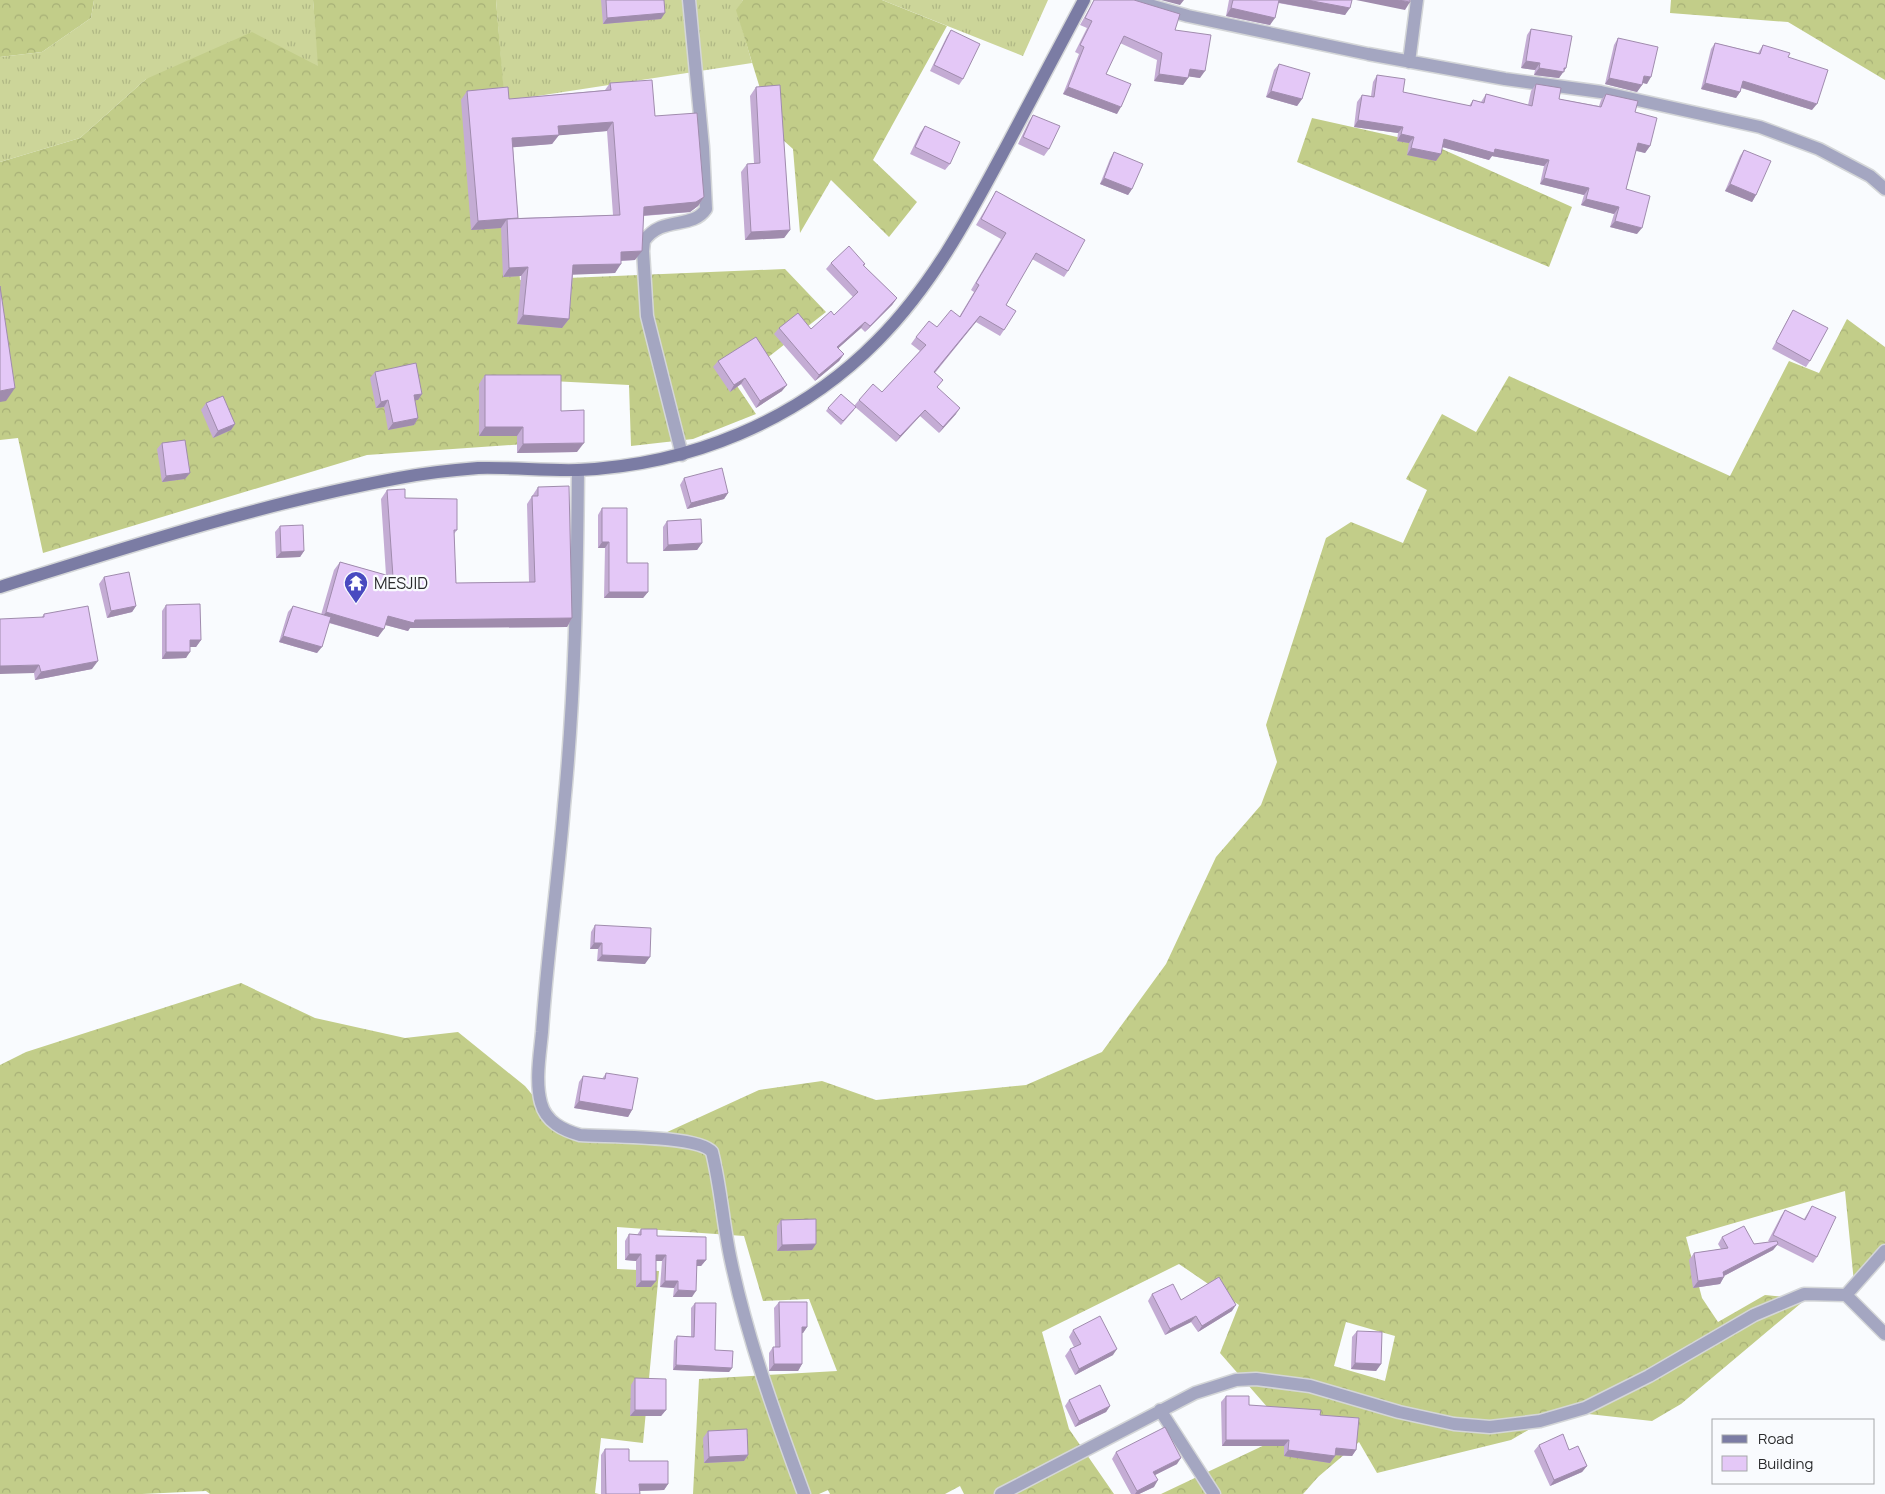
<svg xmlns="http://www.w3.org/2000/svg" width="1885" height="1494" viewBox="0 0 1885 1494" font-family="Manrope,sans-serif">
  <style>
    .grass { fill: url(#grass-tufts) }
    .forest { fill: url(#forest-crowns); fill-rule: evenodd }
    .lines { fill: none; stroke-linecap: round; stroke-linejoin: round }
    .street-casing { stroke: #d4d6d8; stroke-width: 15 }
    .secondary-casing { stroke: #d4d6d8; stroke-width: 15 }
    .street { stroke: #a4a6c1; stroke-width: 12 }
    .secondary { stroke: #7b7ca4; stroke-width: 12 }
    .wall { fill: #c4acd4; fill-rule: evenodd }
    .shaded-wall { fill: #a08cad }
    .building { fill: #e4c8f7; stroke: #a08cad }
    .labels { text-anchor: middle; stroke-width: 4.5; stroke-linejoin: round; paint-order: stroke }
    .poi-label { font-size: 16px; fill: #2a2b2d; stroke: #f9fbfe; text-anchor: start }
  </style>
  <defs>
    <pattern id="grass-tufts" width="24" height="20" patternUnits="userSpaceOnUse" patternTransform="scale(1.25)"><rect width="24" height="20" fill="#ccd599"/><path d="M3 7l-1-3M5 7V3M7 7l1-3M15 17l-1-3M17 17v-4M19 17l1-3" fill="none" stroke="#afb784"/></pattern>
    <pattern id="forest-crowns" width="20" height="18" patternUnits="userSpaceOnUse" patternTransform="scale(1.25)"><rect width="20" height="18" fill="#c2cd89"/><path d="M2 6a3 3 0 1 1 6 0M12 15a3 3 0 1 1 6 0" fill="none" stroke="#a7b077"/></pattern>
  </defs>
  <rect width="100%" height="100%" fill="#f9fbfe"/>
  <path class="grass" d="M94,0H313L319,66L146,79L80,138L0,162V57L42,52L91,18Z
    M496,0H743L737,10L752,63L504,101Z
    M882,0H1048L1023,56Z"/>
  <path class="forest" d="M0,0H94L91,18L42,52L0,57Z
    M313,0H496L520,280L785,269L826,312L735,383L756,414L693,439L631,446L629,385L532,380L525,444L367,455L43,553L18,438L0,440V162L80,138L146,79L252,32L318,66Z
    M743,0H882L947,26L873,160L917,202L889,237L831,180L800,233L793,149L773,131L736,10Z
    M1671,0H1885V80L1788,22L1670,13Z
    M1312,118L1433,145L1572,207L1549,267L1297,162Z
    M1847,319L1885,347V1259L1855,1293L1845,1191L1686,1237L1702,1298L1718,1322L1765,1295L1806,1299L1681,1404L1652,1421L1561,1411L1511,1440L1377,1473L1359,1442L1318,1477L1303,1494H1161L1290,1433L1220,1353L1239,1305L1179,1264L1042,1332L1069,1429L1114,1494H964L960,1486L945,1494H830L828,1490L819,1494H693L699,1379L837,1371L809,1299L763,1301L744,1236L617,1227V1269L659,1271L643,1443L601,1438L595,1493L599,1494H210L206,1491L142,1494H0V1065L26,1052L241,983L315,1018L405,1038L458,1032L525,1086L559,1127L641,1144L759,1090L822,1081L876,1100L1026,1085L1102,1052L1166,964L1216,857L1261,805L1277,762L1266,725L1326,538L1351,522L1403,543L1427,490L1406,479L1442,414L1476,432L1509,376L1730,476L1789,361L1819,373ZM1346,1322L1395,1336L1385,1381L1334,1366Z"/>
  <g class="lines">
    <g class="street-casing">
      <path id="street" d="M1132,0L1188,16L1368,54L1505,79L1601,92L1760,127L1819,149L1870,176L1885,189
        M1409,62L1417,0
        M682,455L647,316L643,251L644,241C662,215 692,230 706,209L703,147L689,0
        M578,470C577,582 575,694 564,806C558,881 547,956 542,1032C540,1054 535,1081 541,1103C546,1122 563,1130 580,1135C605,1137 699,1135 712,1152C721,1188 723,1225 731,1261C748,1341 776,1418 804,1494
        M1846,1295L1885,1251
        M1160,1410L1214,1494
        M1001,1494L1195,1393L1236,1380L1256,1379L1310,1386L1399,1412L1454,1424L1490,1427L1540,1421L1585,1408L1649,1376L1754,1315L1804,1294L1846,1295L1885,1334"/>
    </g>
    <g class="secondary-casing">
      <path id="secondary" d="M0,587C131,546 263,503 399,478C425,473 452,470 478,468C511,467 545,471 578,470C690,465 798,421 877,341C933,285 969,216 1006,147C1032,98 1058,49 1084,0"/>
    </g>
    <use href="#street" class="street"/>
    <use href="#secondary" class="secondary"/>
  </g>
  <path class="wall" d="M601,0H664L661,19L603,24Z
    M1094,0H1134L1175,30L1200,78L1189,76L1188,78L1183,85L1154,81L1157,60L1120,43L1106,74L1117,114L1063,94L1079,54L1075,52L1087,28L1080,25Z
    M1229,0H1352L1345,15L1278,3L1270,25L1226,16Z
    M1531,29L1566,68L1559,78L1534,75L1535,70L1521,68L1527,35Z
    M951,30L963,79L959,85L930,71L947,36Z
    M1618,38L1647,84L1642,83V85L1637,92L1605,84L1614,45Z
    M1715,43L1758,53L1763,45L1788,57L1812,110L1741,88L1740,92L1736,98L1701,89L1711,49Z
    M1279,64L1302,99L1297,106L1266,97L1274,70Z
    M1377,75L1403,92L1469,106L1473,100L1481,102L1486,94L1528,105L1531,91L1536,84L1559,99L1599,106L1601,100L1606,94L1635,112L1650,146L1645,153L1636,151L1626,189L1637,234L1610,227L1614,214L1581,205L1584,195L1540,184L1544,166L1492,156L1489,160L1442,147L1436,161L1407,155L1409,143L1397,141L1398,133L1354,127L1357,102L1362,95L1371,96L1373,82Z
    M610,83L655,116L704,197L698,206L690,212L644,216L635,260L621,261L615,273L573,274L569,319L562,328L517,324L521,276L503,277L501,228L471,230L461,100L467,91L509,99L605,90ZM607,131L613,215L518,218L513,147L552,144L559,135Z
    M756,87L790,230L784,238L745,240L741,172L747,164L754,163L750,96Z
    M1033,115L1049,149L1044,156L1018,144L1029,121Z
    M925,126L950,164L945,170L910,154L920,133Z
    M1744,150L1756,195L1752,202L1725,191L1740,156Z
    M1114,152L1132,189L1128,195L1100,184L1110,159Z
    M996,191L1068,271L1064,277L1032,259L1006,305L1004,330L1000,336L976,322L935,373L938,388L956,414L939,433L920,416L896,442L854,406L859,400L882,392L920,351L911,344L916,337L959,317L974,292L971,290L1001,239L976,225Z
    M831,263L865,264L864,266L897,298L892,305L865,332L861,328L838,348L844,354L839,361L815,381L774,334L779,328L811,329L834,315L853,297L826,269Z
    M1793,310L1810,361L1806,367L1772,349L1789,317Z
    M718,361L782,391L756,408L741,384L730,392L713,367Z
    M375,372L422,394L418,400H415L418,418L414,425L388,430L384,407L376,408L370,378Z
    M485,375L561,411L577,452L517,453V436H479V384Z
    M206,403L235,424L231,430L213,438L201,410Z
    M828,408L854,410L841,425L826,411Z
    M162,443L190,473L185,479L162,482L157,449Z
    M684,478L728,493L724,499L687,509L680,485Z
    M538,487L572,618L567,627L410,628L408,631L385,625L378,637L329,623L317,653L279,642L288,612L293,606L321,615L334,570L340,562L386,575L381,499L387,490L405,498L457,530L454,534L456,583L529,582L527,504Z
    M602,508L627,563L648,592L643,598H604L605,548H598V515Z
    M667,521L702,543L697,550L663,551V527Z
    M280,526L304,551L300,557L276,558L275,532Z
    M104,577L136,606L132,612L107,618L99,584Z
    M166,605L201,640L196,647H190L186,658L162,659V611Z
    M44,614L92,669L35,680L34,673L42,617Z
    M595,925L645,964L597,961L598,949H590L591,932Z
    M606,1073L632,1110L628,1117L574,1108L579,1082L583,1076L602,1079Z
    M1812,1206L1817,1257L1813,1263L1777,1245L1773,1250L1724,1276L1720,1284L1693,1288L1689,1260L1694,1253L1721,1249L1718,1244L1722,1237L1754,1244L1770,1242L1768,1241L1781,1216L1785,1210L1804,1219Z
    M781,1220L816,1244L812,1250L777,1251V1226Z
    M641,1229L657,1236L706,1260L701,1266H697L692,1297H673L674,1288L660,1287L662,1261H656V1281L651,1287H636V1261L625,1260V1241L629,1234L637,1235Z
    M1152,1294L1232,1311L1198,1332L1191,1322L1165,1335L1148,1301Z
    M779,1302L807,1327L803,1333H802V1364L798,1371H769V1353L773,1347H775L774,1308Z
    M695,1303L715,1350L732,1368L729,1372L673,1370L674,1341L677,1336L691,1337V1308Z
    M1073,1330L1113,1355L1075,1375L1065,1356L1070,1349L1074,1347L1069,1337Z
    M1357,1331L1381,1364L1376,1371L1351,1369L1352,1337Z
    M635,1378L666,1410L661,1416H630L631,1385Z
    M1226,1396L1249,1405L1320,1415L1356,1450L1352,1456L1335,1455V1456L1330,1463L1284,1456V1446H1222L1221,1402Z
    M1069,1400L1110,1406L1106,1412L1075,1427L1065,1406Z
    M708,1431L748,1455L744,1461L704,1463L703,1438Z
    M1539,1445L1587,1466L1582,1472L1550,1486L1534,1451Z
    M605,1449L629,1461L668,1484L664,1490L639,1491L640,1494H601V1455Z
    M1116,1452L1177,1464L1155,1475L1154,1487L1139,1494H1131L1112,1459Z"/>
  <path class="shaded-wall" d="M1161,0H1184L1180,5Z
    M1276,0H1307L1350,8L1345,15L1275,2Z
    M1356,0H1398L1410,2L1405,10Z
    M1231,8L1275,18L1270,25L1226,16Z
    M665,13L661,19L603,24L607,18Z
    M1526,61L1540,63L1535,70L1521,68Z
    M1539,68H1566L1559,78L1534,75Z
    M1190,69L1205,71L1200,78L1185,76Z
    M1159,74L1188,78L1183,85L1154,81Z
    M1644,76L1651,77L1647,84L1640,82Z
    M1609,78L1642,85L1637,92L1605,84Z
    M1743,81L1817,104L1812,110L1739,87Z
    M1705,83L1740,92L1736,98L1701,89Z
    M1068,87L1121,107L1117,114L1063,94Z
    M1271,91L1302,99L1297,106L1266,97Z
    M1358,120L1403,127L1398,133L1354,127Z
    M613,122L607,131L552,136L558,126Z
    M1401,134L1414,137L1409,143L1397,141Z
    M559,135L552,144L505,148L512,138Z
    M1444,139L1495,149L1549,160L1544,166L1492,156L1489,160L1439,146Z
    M1638,143L1650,146L1645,153L1634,150Z
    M1411,148L1441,154L1436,161L1407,155Z
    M1104,178L1132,189L1128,195L1100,184Z
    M1544,178L1589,188L1584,195L1540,184Z
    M1730,184L1756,195L1752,202L1725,191Z
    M704,197L698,206L690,212L638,216L644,207Z
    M1586,199L1619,207L1614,214L1581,205Z
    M518,218L507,219L501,228L471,230L478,221Z
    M1615,221L1642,228L1637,234L1610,227Z
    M790,230L784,238L745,240L751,232Z
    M642,251L635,260L614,261L621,252Z
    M621,264L615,273L567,275L573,265Z
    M528,267L521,276L503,277L509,268Z
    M897,298L892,305L865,332L870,326Z
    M523,315L569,319L562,328L517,324Z
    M980,316L976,322L930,378L934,372Z
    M865,322L861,328L833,353L837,347Z
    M844,354L839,361L815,381L819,375Z
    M745,378L741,384L730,392L734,385Z
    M787,385L782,391L756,408L760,401Z
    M15,388L6,401L0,402V391Z
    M422,394L418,400L409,401L414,395Z
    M388,400L384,407L376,408L381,402Z
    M960,408L956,414L939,433L943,427Z
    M925,410L920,416L896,442L900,436Z
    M418,418L414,425L388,430L393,423Z
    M235,424L231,430L213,438L218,431Z
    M485,427H523L517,436H479Z
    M584,443L577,452L517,453L523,444Z
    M190,473L185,479L162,482L166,476Z
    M728,493L724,499L687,509L691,503Z
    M602,542H609L605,548H598Z
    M702,543L697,550L663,551L668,545Z
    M304,551L300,557L276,558L281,552Z
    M609,592H648L643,598H604Z
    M136,606L132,612L107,618L111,611Z
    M326,612L384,629L378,637L320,620Z
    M388,616L415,620L572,618L567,627L410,628L408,631L382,624Z
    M283,636L322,647L317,653L279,642Z
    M190,640H201L196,647H186Z
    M166,652H190L186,658L162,659Z
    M98,661L92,669L35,680L41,672Z
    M39,665L34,673L0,674V666Z
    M594,943H602L598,949H590Z
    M602,955L650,957L645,964L597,961Z
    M579,1101L632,1110L628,1117L574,1108Z
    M816,1244L812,1250L777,1251L782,1245Z
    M1778,1244L1773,1250L1720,1278L1724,1277L1720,1284L1693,1288L1698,1281L1723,1272Z
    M629,1254H641L636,1261L625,1260Z
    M656,1255H666L662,1261H652Z
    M697,1260H706L701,1266H693Z
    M641,1281H656L651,1287H636Z
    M665,1281H678L674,1288L660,1287Z
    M678,1290L696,1291L692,1297H673Z
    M1236,1305L1232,1311L1198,1332L1202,1326Z
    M1196,1316L1191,1322L1165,1335L1170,1329Z
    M802,1327H807L803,1333L798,1334Z
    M1117,1349L1113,1355L1075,1375L1079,1369Z
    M1355,1363L1381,1364L1376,1371L1351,1369Z
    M774,1364H802L798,1371H769Z
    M676,1365L732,1368L729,1372L673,1370Z
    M1110,1406L1106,1412L1075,1427L1079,1421Z
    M635,1410H666L661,1416H630Z
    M1226,1440H1289L1284,1446H1222Z
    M1336,1448L1356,1450L1352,1456L1331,1455Z
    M1288,1450L1335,1456L1330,1463L1284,1456Z
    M748,1455L744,1461L704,1463L709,1457Z
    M1181,1458L1177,1464L1149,1478L1153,1472Z
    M1587,1466L1582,1472L1550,1486L1554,1480Z
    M1158,1480L1154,1487L1139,1494H1135L1137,1491Z
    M639,1484H668L664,1490L635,1491Z"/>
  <path class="building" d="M606,0H664L665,13L607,18Z
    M1094,0H1134L1180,14L1175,30L1211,35L1205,71L1190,69L1188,78L1159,74L1162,53L1124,36L1106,74L1131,84L1121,107L1068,87L1084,47L1080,45L1092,21L1085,18Z
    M1233,0H1279L1275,18L1231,8Z
    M1307,0H1352L1350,8Z
    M1398,0H1410V2Z
    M1531,29L1572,36L1566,68H1564V72L1539,68L1540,63L1526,61Z
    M951,30L980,44L963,79L934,65Z
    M1618,38L1658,47L1651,77L1644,76L1642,85L1609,78Z
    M1715,43L1760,54L1763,45L1790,53L1788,57L1828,70L1817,104L1743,81L1740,92L1705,83Z
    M1279,64L1310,73L1302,99L1271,91Z
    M1377,75L1405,79L1403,92L1471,106L1473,100L1484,103L1486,94L1532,106L1536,84L1561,88L1559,99L1601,107L1606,94L1638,101L1635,112L1657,118L1650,146L1638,143L1626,189L1650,196L1642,228L1615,221L1619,207L1586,199L1589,188L1544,178L1549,160L1495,149L1494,153L1444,139L1441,154L1411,148L1414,137L1401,134L1403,127L1358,120L1362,95L1374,97Z
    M652,80L655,116L697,113L704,197L696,202L644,207L642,251L621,252V264L573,265L569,319L523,315L528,267L509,268L507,219L620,215L613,122L558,126L559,135L512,138L518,218L478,221L467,91L508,87L509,99L611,90L610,83Z
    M780,85L790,230L751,232L747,164L760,163L756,87Z
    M1033,115L1060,126L1049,149L1023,137Z
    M925,126L960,142L950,164L915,147Z
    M1744,150L1771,161L1756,195L1730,184Z
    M1114,152L1143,164L1132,189L1104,178Z
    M996,191L1085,240L1068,271L1036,253L1006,305L1016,311L1004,330L980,316L934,372L943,380L937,387L960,408L943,427L925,410L900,436L859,400L873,384L882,392L926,345L916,337L929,321L937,327L951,310L960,317L979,285L976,283L1006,233L981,219Z
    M849,246L865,264L863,265L897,298L870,326L865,322L837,347L844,354L819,375L779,328L798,313L811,329L831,311L834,315L858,292L831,263Z
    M0,286L15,388L0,391Z
    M1793,310L1828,328L1810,361L1776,342Z
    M756,337L787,385L760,401L745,378L734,385L718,361Z
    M416,363L422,394L414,395L418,418L393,423L388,400L381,402L375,372Z
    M485,375H561V411L584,410V443L523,444V427H485Z
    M841,394L856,407L843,421L828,408Z
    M223,396L235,424L218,431L206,403Z
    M185,440L190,473L166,476L162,443Z
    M722,468L728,493L691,503L684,478Z
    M569,486L572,618L415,620L414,623L388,616L384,629L326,612L340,562L393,577L387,490L405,489V498L457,499V530H454L456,583L535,582L532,496H538V487Z
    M602,508H627V563H648V592H609V542H602Z
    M701,519L702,543L668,545L667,521Z
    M303,525L304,551L281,552L280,526Z
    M129,572L136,606L111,611L104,577Z
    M200,604L201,640H190V652H166V605Z
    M88,606L98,661L41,672L39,665L0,666V619L44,617V614Z
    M293,606L331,617L322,647L283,636Z
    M595,925L651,928L650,957L602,955V943H594Z
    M606,1073L638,1078L632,1110L579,1101L583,1076L605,1079Z
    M1812,1206L1836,1217L1817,1257L1773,1235L1785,1210L1805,1220Z
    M816,1219V1244L782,1245L781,1220Z
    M1744,1226L1754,1244L1777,1241L1778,1244L1723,1272L1724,1277L1698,1281L1694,1253L1728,1248L1722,1237Z
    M641,1229H657V1236L706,1237V1260H697L696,1291L678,1290V1281H665L666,1255H656V1281H641V1254H629V1234L641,1235Z
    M1219,1277L1236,1305L1202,1326L1196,1316L1170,1329L1152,1294L1173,1284L1181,1300Z
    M779,1302H807V1327H802V1364H774L773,1347H780Z
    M695,1303H716L715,1350L733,1351L732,1368L676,1365L677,1336L694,1337Z
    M1100,1316L1117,1349L1079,1369L1070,1349L1081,1344L1073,1330Z
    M1357,1331L1382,1332L1381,1364L1355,1363Z
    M635,1378L666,1379V1410H635Z
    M1100,1385L1110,1406L1079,1421L1069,1400Z
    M1226,1396H1249V1405L1321,1410L1320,1415L1359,1418L1356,1450L1336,1448L1335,1456L1288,1450L1289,1440H1226Z
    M1165,1427L1181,1458L1153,1472L1158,1480L1137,1491L1116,1452Z
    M747,1429L748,1455L709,1457L708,1431Z
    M1563,1434L1569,1450L1578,1446L1587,1466L1554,1480L1539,1445Z
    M605,1449H629V1461H668V1484H639L640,1494H606Z"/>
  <defs>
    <g id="temple-pin" transform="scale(1.25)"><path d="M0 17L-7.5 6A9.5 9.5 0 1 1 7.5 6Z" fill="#494ac0" stroke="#f9fbfe"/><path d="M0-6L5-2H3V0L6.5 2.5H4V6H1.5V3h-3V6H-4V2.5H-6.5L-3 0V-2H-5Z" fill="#fff"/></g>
  </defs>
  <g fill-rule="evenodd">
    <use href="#temple-pin" x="356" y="583"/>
  </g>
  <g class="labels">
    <g class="poi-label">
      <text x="374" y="589">MESJID</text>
    </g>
  </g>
  <rect x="1712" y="1419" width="162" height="65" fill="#f9fbfe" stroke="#a6a8aa"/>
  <rect x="1722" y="1435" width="25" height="8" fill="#7b7ca4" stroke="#a6a8aa"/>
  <text x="1758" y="1444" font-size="15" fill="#2a2b2d">Road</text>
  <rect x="1722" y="1456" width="25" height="15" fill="#e4c8f7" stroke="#a6a8aa"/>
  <text x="1758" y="1469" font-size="15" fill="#2a2b2d">Building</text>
</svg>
